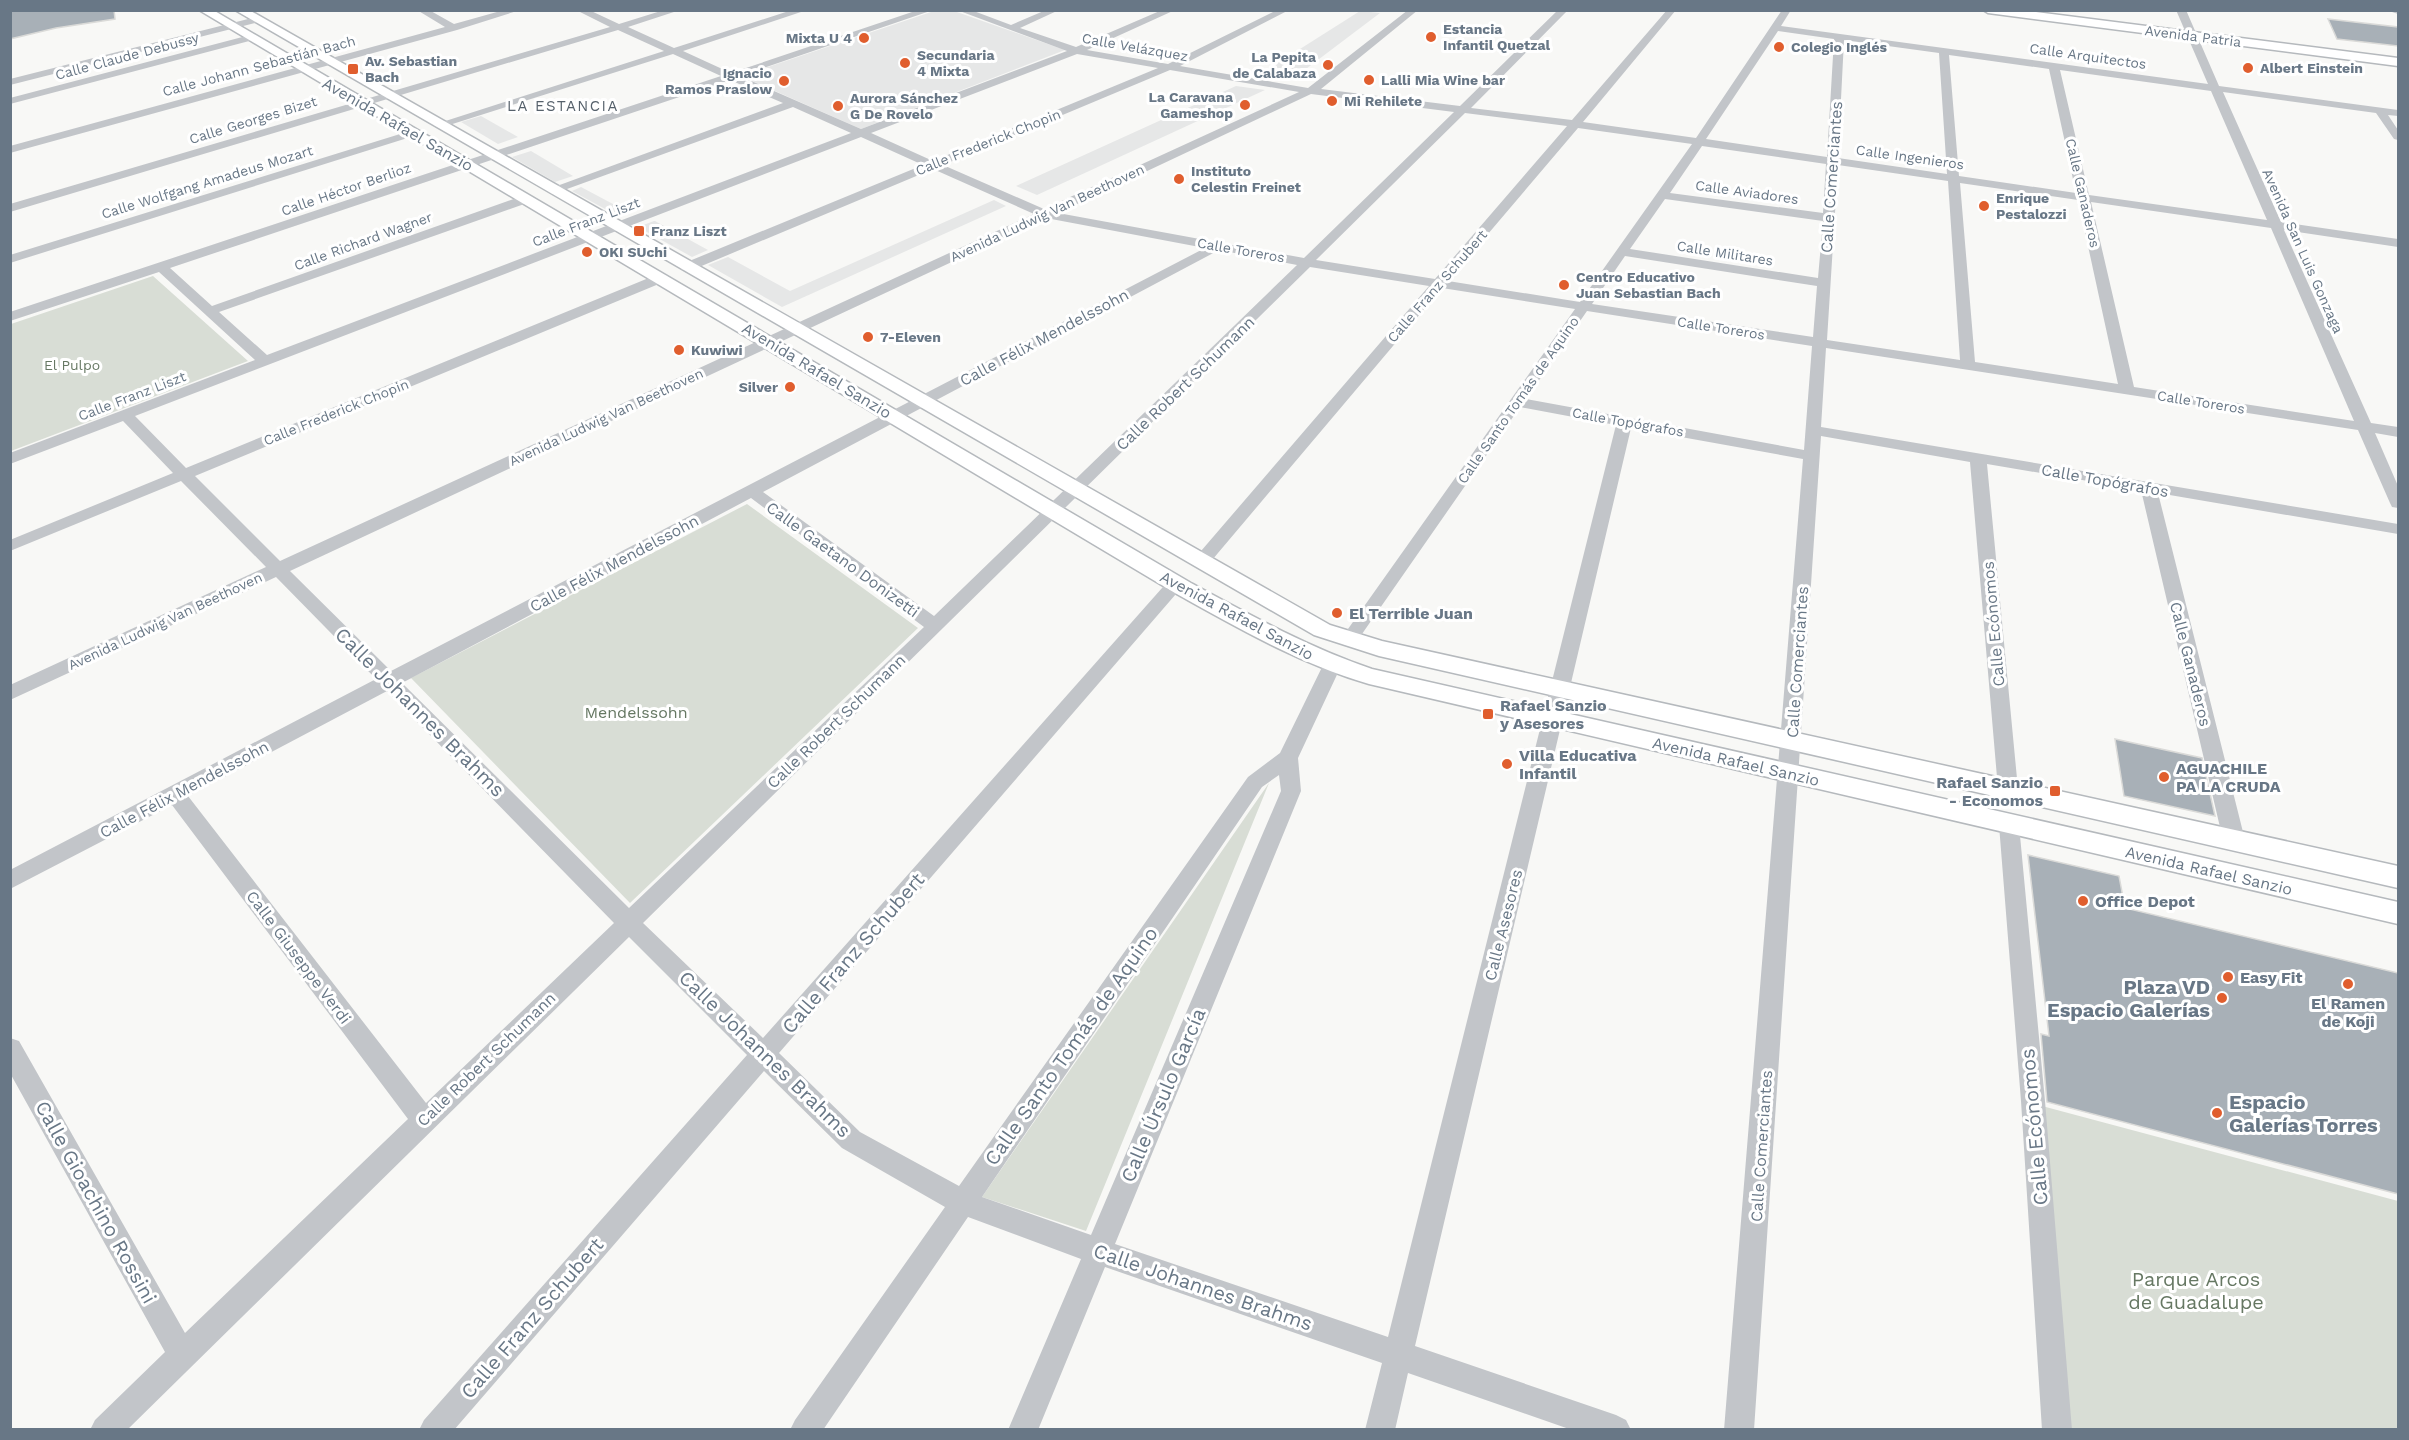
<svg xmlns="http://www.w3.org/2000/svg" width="2409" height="1440" viewBox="0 0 2409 1440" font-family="'Work Sans',sans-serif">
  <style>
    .built { fill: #e6e7e7 }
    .green { fill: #d8ddd5 }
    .building { fill: #a8b0b7; stroke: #dadad8; stroke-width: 1.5 }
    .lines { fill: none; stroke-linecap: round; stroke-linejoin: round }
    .major-casing { stroke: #b5b9bd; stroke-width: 3 }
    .minor { fill: #c2c5c9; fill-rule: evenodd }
    .major { fill: #fff; fill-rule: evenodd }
    .poi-dot { fill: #e05e2e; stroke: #fff; stroke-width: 2 }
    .labels { text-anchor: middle; stroke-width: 6; stroke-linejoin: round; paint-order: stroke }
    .far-poi-label { font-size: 14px; font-weight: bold; fill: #687786; stroke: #fff; text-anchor: start }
    .far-street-label { font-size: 14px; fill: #687786; stroke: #fff }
    .far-park-label { font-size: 14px; fill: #667863; stroke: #fff }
    .far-neighbourhood-label { font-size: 15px; letter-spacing: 1.5px; fill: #56616b; stroke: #fff }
    .street-label { font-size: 16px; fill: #687786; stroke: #fff }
    .poi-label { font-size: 16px; font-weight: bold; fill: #687786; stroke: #fff; text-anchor: start }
    .park-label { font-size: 16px; fill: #667863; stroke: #fff }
    .near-street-label { font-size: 20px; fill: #687786; stroke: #fff }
    .near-poi-label { font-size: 20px; font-weight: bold; fill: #687786; stroke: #fff; text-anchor: end }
    .near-park-label { font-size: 20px; fill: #667863; stroke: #fff }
  </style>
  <rect width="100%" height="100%" fill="#f8f8f6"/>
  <path class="built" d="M934,11H954L1065,50L861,129L741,76Z
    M1360,11L1380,13L1290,81L1256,77Z
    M1236,86L1265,90L1037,195L1016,186Z
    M481,116L518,137L498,144L461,122Z
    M531,151L573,176L555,182L512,157Z
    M581,187L628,212L618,216L572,191Z
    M994,200L1006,206L782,307L708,265L728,257L790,291Z
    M654,221H655L708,250L692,257L638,227Z"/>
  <path class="green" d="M153,276L248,361L11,451V324Z
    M747,504L918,628L630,903L411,678Z
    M1269,783L1086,1231L982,1197Z
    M2042,1106L2398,1201V1429H2065Z"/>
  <path class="building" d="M10,10H114L115,19L56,28L10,39Z
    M2328,19L2398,27V46L2337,39Z
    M2115,739L2202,758L2215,816L2124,796Z
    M2028,855L2119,876L2125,908L2398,973V1194L2047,1102L2041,1034L2049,1036Z"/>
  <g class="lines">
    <g class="major-casing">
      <path id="major" d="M199,10H213L1191,583C1250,615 1308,647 1372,669L2398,902V924L1369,684C1300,664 1238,628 1175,593Z
        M235,10H249L1330,625L1382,641L2398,866V888L1379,656L1314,635Z
        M1983,10H2020L2398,58V66L1988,13Z"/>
    </g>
    <path class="minor" d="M417,10H429L454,24L504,10H520L457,30L10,153V146L445,27Z
      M576,10H589L619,24L664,10H680L628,27L674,48L792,10H807L683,51L731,73L918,10H933L740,76L861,129L1067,51L957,10H971L1011,25L1046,10H1059L1020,28L1076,47L1162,10H1175L1087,50L1168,64L1277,10H1289L1180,66L1308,88L1408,10H1418L1321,89L1460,106L1558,10H1568L1471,108L1572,120L1667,10H1676L1583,122L1696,138L1782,10H1791L1781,26L2208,84L2176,10H2186L2219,86L2398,110V116L2388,115L2398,130V140L2394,139L2376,113L2223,92L2281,222L2398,239V247L2284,230L2371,423L2398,427V437L2375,433L2398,486V508L2392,507L2390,503L2358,430L1826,348L1821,427L2398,524V534L2158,493L2245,840L2241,846L2234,848L2227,846L2223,840L2141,490L1987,464L2018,789L2015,794L2008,797L2001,794L1998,789L1970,462L1821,436L1754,1430H1724L1803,459L1631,428L1415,1346L1616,1415L1626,1420L1631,1430H1572L1408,1373L1395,1430H1365L1382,1363L1105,1267L1038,1430H1008L1081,1259L968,1217L823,1430H790L795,1420L945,1207L842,1148L764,1071L454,1430H419L424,1420L747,1055L629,937L127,1430H90L95,1420L165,1352L10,1073V1038L19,1041L185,1333L408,1119L172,805L10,889V870L376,679L276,577L10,700V685L266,567L181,481L10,551V540L173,473L123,421L10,464V453L255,360L159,272L10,321V312L721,76L673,54L443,127L439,128L433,125L664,51L618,30L10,212V204L610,27ZM1778,31L1834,39L1827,157L1706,139ZM1844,40L1939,53L1947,174L1838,158ZM1077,54L1158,68L933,161L871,133ZM1949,55L2049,69L2076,193L1959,176ZM1170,70L1299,92L1044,209L943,165ZM2060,70L2211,91L2267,220L2089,195ZM730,80L783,103L546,190L552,194L556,193L793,107L851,133L267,355L219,312L530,202L532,199L530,196H522L212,306L170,268ZM1311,94L1454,112L1304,258L1058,213ZM1465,113L1567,126L1435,279L1316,260ZM1578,128L1692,144L1580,302L1448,281ZM861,137L923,165L682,264L680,267L682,270H692L933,169L1034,214L280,561L195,476L666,281L668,278L666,275H656L186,468L135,416ZM1702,146L1826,164L1823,213L1670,193ZM1838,165L1948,181L1960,360L1827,340ZM1960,183L2078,200L2118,384L1975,362ZM1665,199L1823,221L1818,278L1630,249ZM2091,202L2271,228L2354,421L2134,387ZM1046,218L1205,248L391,671L290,571ZM1219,250L1297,265L934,616L763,492ZM1625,256L1817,286L1813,337L1592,304ZM1310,267L1429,286L1195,558L1192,562L1195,566H1207L1442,288L1575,309L1343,636L1340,640L1343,644L1349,646L1355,644L1520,407L1616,425L1388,1337L1115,1244L1301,791L1298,758L1342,664L1340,659L1333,658L1326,659L1280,753L1248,777L959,1186L860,1132L779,1053L1182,587L1185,583L1182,579H1170L763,1038L643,923ZM1587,311L1812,346L1804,450L1526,399ZM751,498L924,627L629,908L402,683ZM387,691L614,923L426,1103L188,796ZM1279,775L1281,791L1091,1235L982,1197L1262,787Z
      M2391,10H2398V14L2392,12Z
      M256,17L261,20L259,22L10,85V79Z
      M250,35L255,38L253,40L10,104V98Z
      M413,130L419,133L417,135L10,263V255Z
      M2009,817L2016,819L2019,825L2045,1101L2072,1430H2042L2021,1101L1999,825L2002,819Z"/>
    <use href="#major" class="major"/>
  </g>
  <g class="poi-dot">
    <circle cx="1431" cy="37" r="6"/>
    <circle cx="864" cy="38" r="6"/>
    <circle cx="1779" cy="47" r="6"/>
    <circle cx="905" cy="63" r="6"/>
    <circle cx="1328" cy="65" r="6"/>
    <circle cx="2248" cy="68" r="6"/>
    <rect x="347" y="63" width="12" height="12" rx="3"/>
    <circle cx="1369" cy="80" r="6"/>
    <circle cx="784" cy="81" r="6"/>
    <circle cx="1332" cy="101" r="6"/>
    <circle cx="1245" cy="105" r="6"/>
    <circle cx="838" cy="106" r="6"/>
    <circle cx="1179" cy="179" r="6"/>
    <circle cx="1984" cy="206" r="6"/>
    <rect x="633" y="225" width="12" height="12" rx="3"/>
    <circle cx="587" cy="252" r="6"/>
    <circle cx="1564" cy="285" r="6"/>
    <circle cx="868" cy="337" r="6"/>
    <circle cx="679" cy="350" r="6"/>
    <circle cx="790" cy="387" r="6"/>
    <circle cx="1337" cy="613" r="6"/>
    <rect x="1482" y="708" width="12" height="12" rx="3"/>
    <circle cx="1507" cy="764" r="6"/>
    <circle cx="2164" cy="777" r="6"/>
    <rect x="2049" y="785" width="12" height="12" rx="3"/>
    <circle cx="2083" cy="901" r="6"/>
    <circle cx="2228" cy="977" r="6"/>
    <circle cx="2348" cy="984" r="6"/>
    <circle cx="2222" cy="998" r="6"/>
    <circle cx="2217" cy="1113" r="6"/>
  </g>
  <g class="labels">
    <g class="far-poi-label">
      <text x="1443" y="34">Estancia<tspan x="1443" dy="16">Infantil Quetzal</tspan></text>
      <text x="852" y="43" text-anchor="end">Mixta U 4</text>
      <text x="1791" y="52">Colegio Inglés</text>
      <text x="917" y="60">Secundaria<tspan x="917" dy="16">4 Mixta</tspan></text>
      <text x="1316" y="62" text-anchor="end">La Pepita<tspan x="1316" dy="16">de Calabaza</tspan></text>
      <text x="365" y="66">Av. Sebastian<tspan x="365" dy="16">Bach</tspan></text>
      <text x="2260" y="73">Albert Einstein</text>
      <text x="772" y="78" text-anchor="end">Ignacio<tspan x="772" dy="16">Ramos Praslow</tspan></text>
      <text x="1381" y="85">Lalli Mia Wine bar</text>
      <text x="1233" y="102" text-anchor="end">La Caravana<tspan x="1233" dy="16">Gameshop</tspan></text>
      <text x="850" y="103">Aurora Sánchez<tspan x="850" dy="16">G De Rovelo</tspan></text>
      <text x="1344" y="106">Mi Rehilete</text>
      <text x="1191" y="176">Instituto<tspan x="1191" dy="16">Celestin Freinet</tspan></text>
      <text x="1996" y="203">Enrique<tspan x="1996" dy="16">Pestalozzi</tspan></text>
      <text x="651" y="236">Franz Liszt</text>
      <text x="599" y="257">OKI SUchi</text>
      <text x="1576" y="282">Centro Educativo<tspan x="1576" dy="16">Juan Sebastian Bach</tspan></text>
      <text x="880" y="342">7-Eleven</text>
      <text x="691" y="355">Kuwiwi</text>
      <text x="778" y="392" text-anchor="end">Silver</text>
    </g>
    <g class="far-street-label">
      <text transform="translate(2193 36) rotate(7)" y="5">Avenida Patria</text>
      <text transform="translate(1135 47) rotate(10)" y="5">Calle Velázquez</text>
      <text transform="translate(127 56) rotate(-15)" y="5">Calle Claude Debussy</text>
      <text transform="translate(2088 56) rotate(8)" y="5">Calle Arquitectos</text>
      <text transform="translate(259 66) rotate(-15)" y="5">Calle Johann Sebastián Bach</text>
      <text transform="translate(253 120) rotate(-17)" y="5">Calle Georges Bizet</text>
      <text transform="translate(988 142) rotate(-22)" y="5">Calle Frederick Chopin</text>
      <text transform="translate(1910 157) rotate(8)" y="5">Calle Ingenieros</text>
      <text transform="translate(207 182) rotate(-17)" y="5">Calle Wolfgang Amadeus Mozart</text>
      <text transform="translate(346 189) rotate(-19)" y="5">Calle Héctor Berlioz</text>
      <text transform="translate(1747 192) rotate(8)" y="5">Calle Aviadores</text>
      <text transform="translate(2083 193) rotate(77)" y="5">Calle Ganaderos</text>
      <text transform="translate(1047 213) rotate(-25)" y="5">Avenida Ludwig Van Beethoven</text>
      <text transform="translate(586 222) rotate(-21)" y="5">Calle Franz Liszt</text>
      <text transform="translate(363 241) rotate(-20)" y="5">Calle Richard Wagner</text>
      <text transform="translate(1241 250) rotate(10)" y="5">Calle Toreros</text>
      <text transform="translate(2303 251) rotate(66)" y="5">Avenida San Luis Gonzaga</text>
      <text transform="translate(1725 253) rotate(9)" y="5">Calle Militares</text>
      <text transform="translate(1437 286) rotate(-49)" y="5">Calle Franz Schubert</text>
      <text transform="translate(1721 328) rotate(9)" y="5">Calle Toreros</text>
      <text transform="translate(132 396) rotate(-21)" y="5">Calle Franz Liszt</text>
      <text transform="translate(1518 400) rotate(-55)" y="5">Calle Santo Tomás de Aquino</text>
      <text transform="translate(2201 402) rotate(9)" y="5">Calle Toreros</text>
      <text transform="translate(336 412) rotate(-22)" y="5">Calle Frederick Chopin</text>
      <text transform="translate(606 417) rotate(-25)" y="5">Avenida Ludwig Van Beethoven</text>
      <text transform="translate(1628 422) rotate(10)" y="5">Calle Topógrafos</text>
      <text transform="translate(165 621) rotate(-25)" y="5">Avenida Ludwig Van Beethoven</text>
    </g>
    <g class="far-park-label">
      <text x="72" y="370">El Pulpo</text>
    </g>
    <g class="far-neighbourhood-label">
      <text x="563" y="111">LA ESTANCIA</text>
    </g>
    <g class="street-label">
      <text transform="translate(398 124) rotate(30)" y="6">Avenida Rafael Sanzio</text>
      <text transform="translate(1831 177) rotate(-86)" y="6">Calle Comerciantes</text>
      <text transform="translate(1044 337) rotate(-28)" y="6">Calle Félix Mendelssohn</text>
      <text transform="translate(817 370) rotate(31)" y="6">Avenida Rafael Sanzio</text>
      <text transform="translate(1185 383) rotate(-44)" y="6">Calle Robert Schumann</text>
      <text transform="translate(2105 480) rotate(10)" y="6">Calle Topógrafos</text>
      <text transform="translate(843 559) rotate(36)" y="6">Calle Gaetano Donizetti</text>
      <text transform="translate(614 563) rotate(-28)" y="6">Calle Félix Mendelssohn</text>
      <text transform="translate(1237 615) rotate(28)" y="6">Avenida Rafael Sanzio</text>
      <text transform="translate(1993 624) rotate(-95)" y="6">Calle Ecónomos</text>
      <text transform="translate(1797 662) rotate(-86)" y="6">Calle Comerciantes</text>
      <text transform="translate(2191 664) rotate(76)" y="6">Calle Ganaderos</text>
      <text transform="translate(836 721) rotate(-44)" y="6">Calle Robert Schumann</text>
      <text transform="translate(1736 761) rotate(13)" y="6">Avenida Rafael Sanzio</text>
      <text transform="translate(184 789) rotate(-28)" y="6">Calle Félix Mendelssohn</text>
      <text transform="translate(2209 870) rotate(13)" y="6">Avenida Rafael Sanzio</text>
      <text transform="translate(1503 925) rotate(-76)" y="6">Calle Asesores</text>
      <text transform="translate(299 957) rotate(53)" y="6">Calle Giuseppe Verdi</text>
      <text transform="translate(486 1059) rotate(-44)" y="6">Calle Robert Schumann</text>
      <text transform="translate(1761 1146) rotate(-86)" y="6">Calle Comerciantes</text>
    </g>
    <g class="poi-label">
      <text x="1349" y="619">El Terrible Juan</text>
      <text x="1500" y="711">Rafael Sanzio<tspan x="1500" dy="18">y Asesores</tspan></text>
      <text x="1519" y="761">Villa Educativa<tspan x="1519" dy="18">Infantil</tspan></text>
      <text x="2176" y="774">AGUACHILE<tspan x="2176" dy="18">PA LA CRUDA</tspan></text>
      <text x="2043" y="788" text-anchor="end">Rafael Sanzio<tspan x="2043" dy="18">- Economos</tspan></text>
      <text x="2095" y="907">Office Depot</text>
      <text x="2240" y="983">Easy Fit</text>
      <text x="2348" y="1009" text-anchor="middle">El Ramen<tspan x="2348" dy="18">de Koji</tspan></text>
    </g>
    <g class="park-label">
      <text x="636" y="718">Mendelssohn</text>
    </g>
    <g class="near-street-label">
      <text transform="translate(420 712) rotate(45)" y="7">Calle Johannes Brahms</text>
      <text transform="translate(853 953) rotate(-49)" y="7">Calle Franz Schubert</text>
      <text transform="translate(1071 1046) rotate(-55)" y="7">Calle Santo Tomás de Aquino</text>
      <text transform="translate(765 1054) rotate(44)" y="7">Calle Johannes Brahms</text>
      <text transform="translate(1163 1095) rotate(-67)" y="7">Calle Úrsulo García</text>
      <text transform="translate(2034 1127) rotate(-95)" y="7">Calle Ecónomos</text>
      <text transform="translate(96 1202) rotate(61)" y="7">Calle Gioachino Rossini</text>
      <text transform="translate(1203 1287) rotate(19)" y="7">Calle Johannes Brahms</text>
      <text transform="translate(532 1318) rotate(-49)" y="7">Calle Franz Schubert</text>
    </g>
    <g class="near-poi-label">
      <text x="2210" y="994">Plaza VD<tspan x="2210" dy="23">Espacio Galerías</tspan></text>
      <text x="2229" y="1109" text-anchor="start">Espacio<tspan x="2229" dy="23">Galerías Torres</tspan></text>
    </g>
    <g class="near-park-label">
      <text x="2196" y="1286">Parque Arcos<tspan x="2196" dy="23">de Guadalupe</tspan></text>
    </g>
  </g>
  <rect width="2409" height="1440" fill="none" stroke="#687786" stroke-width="24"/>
</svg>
